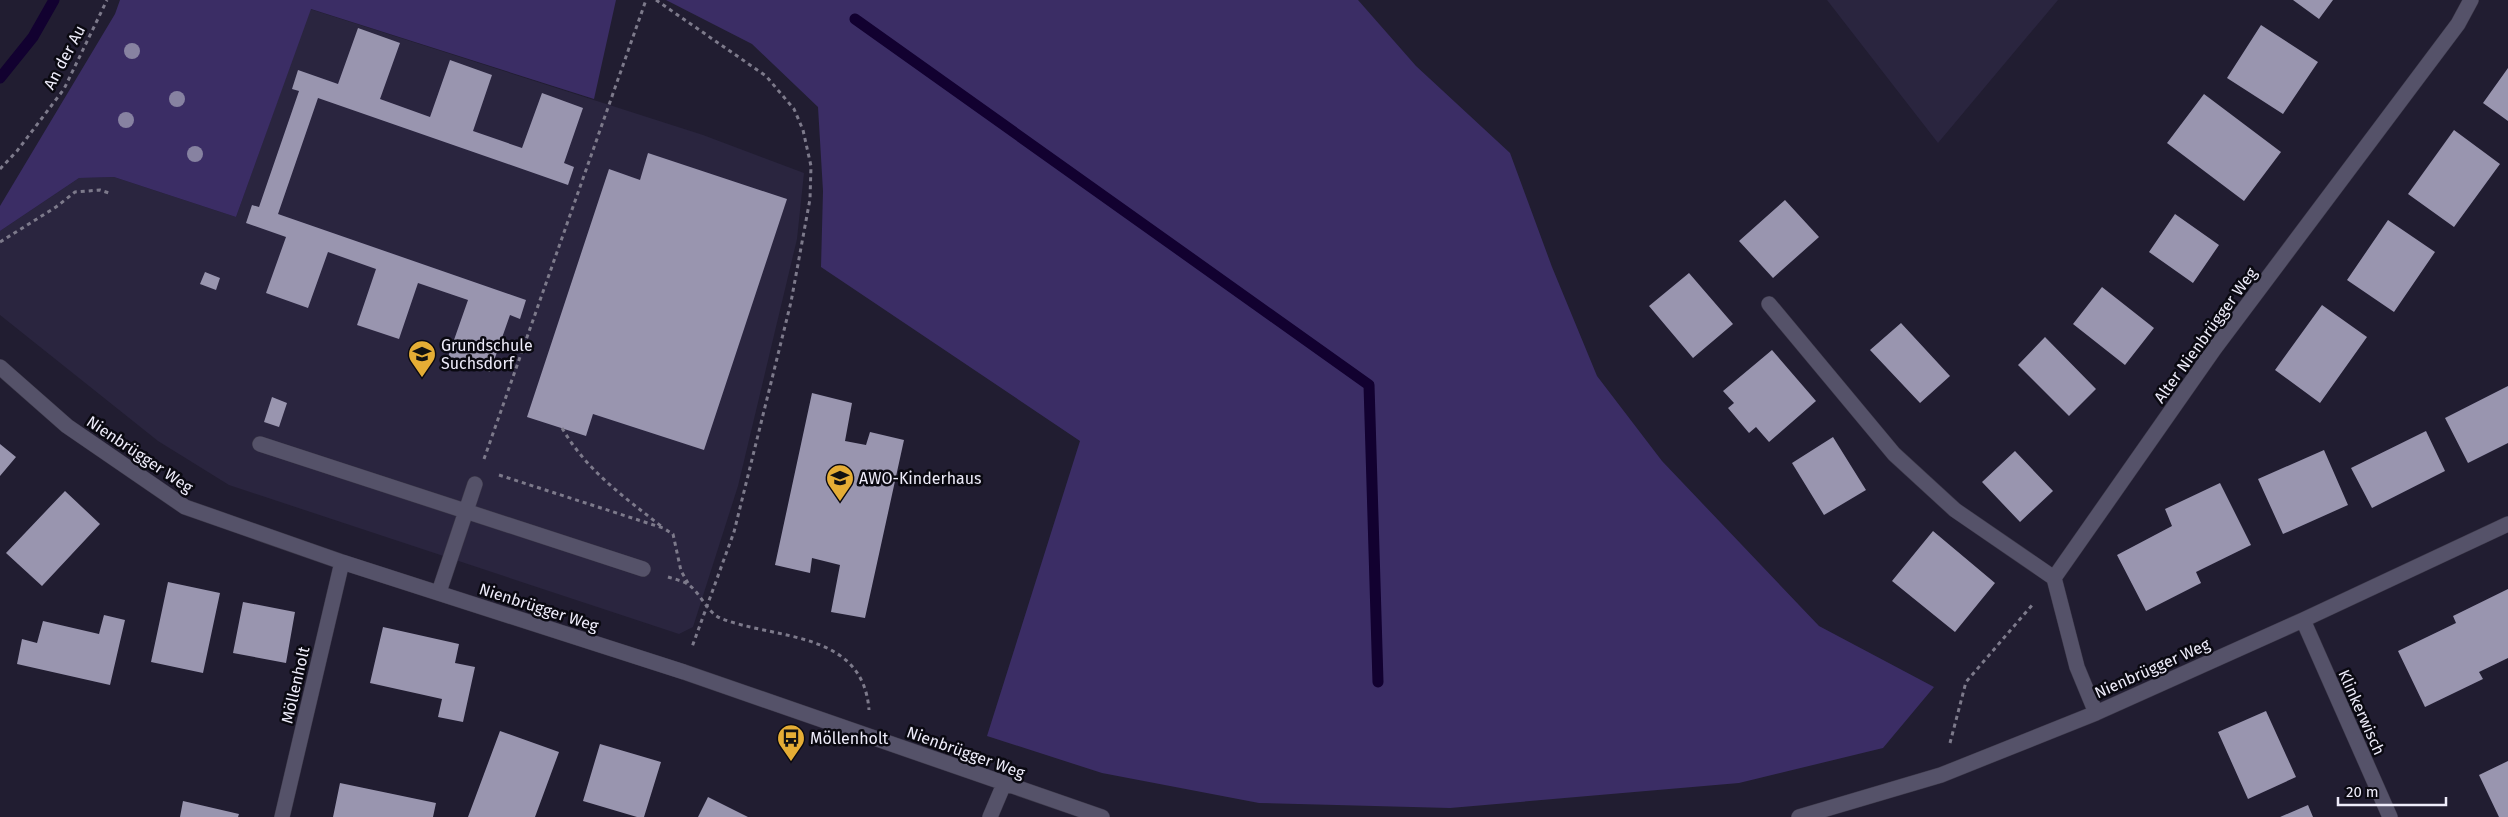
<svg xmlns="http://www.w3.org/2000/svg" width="2508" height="817" viewBox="0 0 2508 817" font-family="'Fira Sans',sans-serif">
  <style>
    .built { fill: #2a253f }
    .green { fill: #3b2d65 }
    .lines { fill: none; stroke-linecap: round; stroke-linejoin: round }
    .stream { stroke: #120130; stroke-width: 11 }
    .building { fill: #9995af }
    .minor-casing { stroke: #3d394a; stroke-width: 16 }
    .path { stroke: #7d7a8b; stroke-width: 3; stroke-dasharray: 4 4; stroke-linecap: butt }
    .minor { stroke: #555269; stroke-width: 15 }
    .tree { fill: #8782a1 }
    .labels { text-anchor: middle; stroke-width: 5; stroke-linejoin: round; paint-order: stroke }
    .street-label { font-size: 16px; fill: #eeecfa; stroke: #0a0911 }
    .poi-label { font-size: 16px; fill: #eeecfa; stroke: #0a0911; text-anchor: start }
  </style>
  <rect width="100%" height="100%" fill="#211d31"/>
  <path class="built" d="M1827,0H2058L1938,143Z
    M310,9L703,135L804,173L797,239L738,486L693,627L679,634L229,485L158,441L0,315V231L79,178L114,177L236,217Z"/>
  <path class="green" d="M120,0H616L594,99L311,9L236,217L114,177L79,178L0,231V206L115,14Z
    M666,0H1358L1416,66L1510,153L1552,267L1597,376L1662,461L1819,626L1934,687L1883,748L1739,783L1450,808L1259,803L1102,773L987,736L1080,441L821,267L823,191L818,107L752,44Z"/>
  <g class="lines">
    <path class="stream" d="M855,19L1369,385L1378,682
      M0,78L33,37L54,0"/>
  </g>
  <path class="building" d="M2293,0H2333L2319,19Z
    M2261,25L2318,62L2283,114L2227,78Z
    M358,28L400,43L380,99L430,117L450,60L492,75L473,131L522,148L542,93L583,108L564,163L574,167L568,185L318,98L278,214L526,300L520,319L510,315L490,372L448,357L468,300L418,283L399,339L357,325L376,269L328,252L308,308L266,293L286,237L246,223L252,205L259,207L299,91L292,89L298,70L338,84Z
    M2508,68V121L2483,103Z
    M2204,94L2281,152L2244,201L2167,143Z
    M2454,130L2500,164L2454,227L2408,194Z
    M648,153L787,199L704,450L593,414L586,436L527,417L609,169L640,180Z
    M1785,200L1819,237L1773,278L1739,241Z
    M2175,214L2219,245L2193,283L2149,252Z
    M2388,220L2435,252L2394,312L2347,280Z
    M205,272L220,278L216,290L200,284Z
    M1689,273L1733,324L1693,358L1649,306Z
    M2102,287L2154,328L2125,365L2073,324Z
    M2322,305L2367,337L2320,403L2275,370Z
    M1901,323L1950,376L1920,403L1870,350Z
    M2045,337L2096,389L2069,416L2018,365Z
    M1772,350L1816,401L1769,442L1756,427L1749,433L1728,408L1734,403L1723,391Z
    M2508,386V443L2468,463L2445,418Z
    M812,393L852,403L845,441L866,445L870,432L904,440L865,618L831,612L840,565L812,558L810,573L775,565Z
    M272,397L287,403L279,427L264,422Z
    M2426,431L2445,471L2372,508L2351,468Z
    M1833,437L1866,490L1824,515L1792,463Z
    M0,444L16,457L0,476Z
    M2324,450L2348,505L2283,534L2258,479Z
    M2015,451L2053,491L2020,522L1982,482Z
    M2220,483L2251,545L2196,572L2201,583L2146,611L2117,555L2172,526L2165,509Z
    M65,491L100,524L42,586L6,553Z
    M1933,531L1995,583L1955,632L1892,581Z
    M168,582L220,593L203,673L151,662Z
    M2508,589V658L2479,672L2483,679L2425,707L2398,651L2456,623L2453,616Z
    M243,602L295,612L286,663L233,653Z
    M104,615L125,620L110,685L17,664L22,639L37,643L43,621L99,634Z
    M383,627L459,644L455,663L475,667L463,722L438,717L442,699L370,683Z
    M2266,711L2296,777L2248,799L2218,732Z
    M500,731L559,752L535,817H468Z
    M600,744L661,762L644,817H637L583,801Z
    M2508,761V817H2499L2479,775Z
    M340,783L436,803L433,817H333Z
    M708,797L748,817H698Z
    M183,801L239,814L238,817H180Z
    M2308,805L2313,817H2280Z"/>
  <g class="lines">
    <g class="minor-casing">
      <path id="minor" d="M1769,304L1894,454L1955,510L2054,578
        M0,367L67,426L185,507L342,562L684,672L1102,817
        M260,444L643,569
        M439,592L475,484
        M2303,620L2390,817
        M2096,713L2077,667L2054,578L2215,348L2458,24L2471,0
        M282,817L342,562
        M990,817L1004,784
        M1799,817L1941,775L2096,713L2303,620L2508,524"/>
    </g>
    <path class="path" d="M656,0L766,76L794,109L803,130L811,166L810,199L791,302L734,532L692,647
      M0,169L17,151L64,89L107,0
      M0,242L56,207L75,192L100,190L109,193
      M562,428C587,471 623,496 661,526
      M484,459L646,0
      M499,475L663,528L673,534L681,571L688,583
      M668,577C674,579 684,581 689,585C701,594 707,612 720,618C775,640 863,630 869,710
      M1950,743L1966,682L2033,604"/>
    <use href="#minor" class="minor"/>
  </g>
  <g class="tree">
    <circle cx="132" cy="51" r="8"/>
    <circle cx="177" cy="99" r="8"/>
    <circle cx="126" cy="120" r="8"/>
    <circle cx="195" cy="154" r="8"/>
  </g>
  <defs>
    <g id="school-pin" transform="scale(1.4375)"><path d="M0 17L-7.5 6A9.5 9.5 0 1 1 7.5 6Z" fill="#e5ad35" stroke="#0a0911"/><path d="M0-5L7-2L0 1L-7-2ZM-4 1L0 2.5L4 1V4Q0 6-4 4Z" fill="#111"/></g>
    <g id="bus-pin" transform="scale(1.4375)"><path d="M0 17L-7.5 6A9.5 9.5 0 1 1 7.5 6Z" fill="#e5ad35" stroke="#0a0911"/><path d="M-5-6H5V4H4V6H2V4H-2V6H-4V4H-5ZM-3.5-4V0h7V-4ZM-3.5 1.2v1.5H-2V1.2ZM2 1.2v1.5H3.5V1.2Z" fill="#111"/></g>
  </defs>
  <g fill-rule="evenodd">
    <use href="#school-pin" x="422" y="354"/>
    <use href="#school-pin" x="840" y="478"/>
    <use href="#bus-pin" x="791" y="738"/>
  </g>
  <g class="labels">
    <g class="street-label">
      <text transform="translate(64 57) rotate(-62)" y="6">An der Au</text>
      <text transform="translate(2205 335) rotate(-54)" y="6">Alter Nienbrügger Weg</text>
      <text transform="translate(140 454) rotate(34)" y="6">Nienbrügger Weg</text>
      <text transform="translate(539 607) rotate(18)" y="6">Nienbrügger Weg</text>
      <text transform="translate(2152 668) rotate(-24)" y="6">Nienbrügger Weg</text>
      <text transform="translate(295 685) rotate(-77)" y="6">Möllenholt</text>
      <text transform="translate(2362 712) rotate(66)" y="6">Klinkerwisch</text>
      <text transform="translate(966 752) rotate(20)" y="6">Nienbrügger Weg</text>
    </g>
    <g class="poi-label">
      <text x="441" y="351">Grundschule<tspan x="441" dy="18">Suchsdorf</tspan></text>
      <text x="859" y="484">AWO-Kinderhaus</text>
      <text x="810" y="744">Möllenholt</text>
    </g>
  </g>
  <path d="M2338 797v8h108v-8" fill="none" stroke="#eeecfa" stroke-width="2.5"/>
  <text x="2346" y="797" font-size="15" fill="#eeecfa" stroke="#0a0911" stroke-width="4" paint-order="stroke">20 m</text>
</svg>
